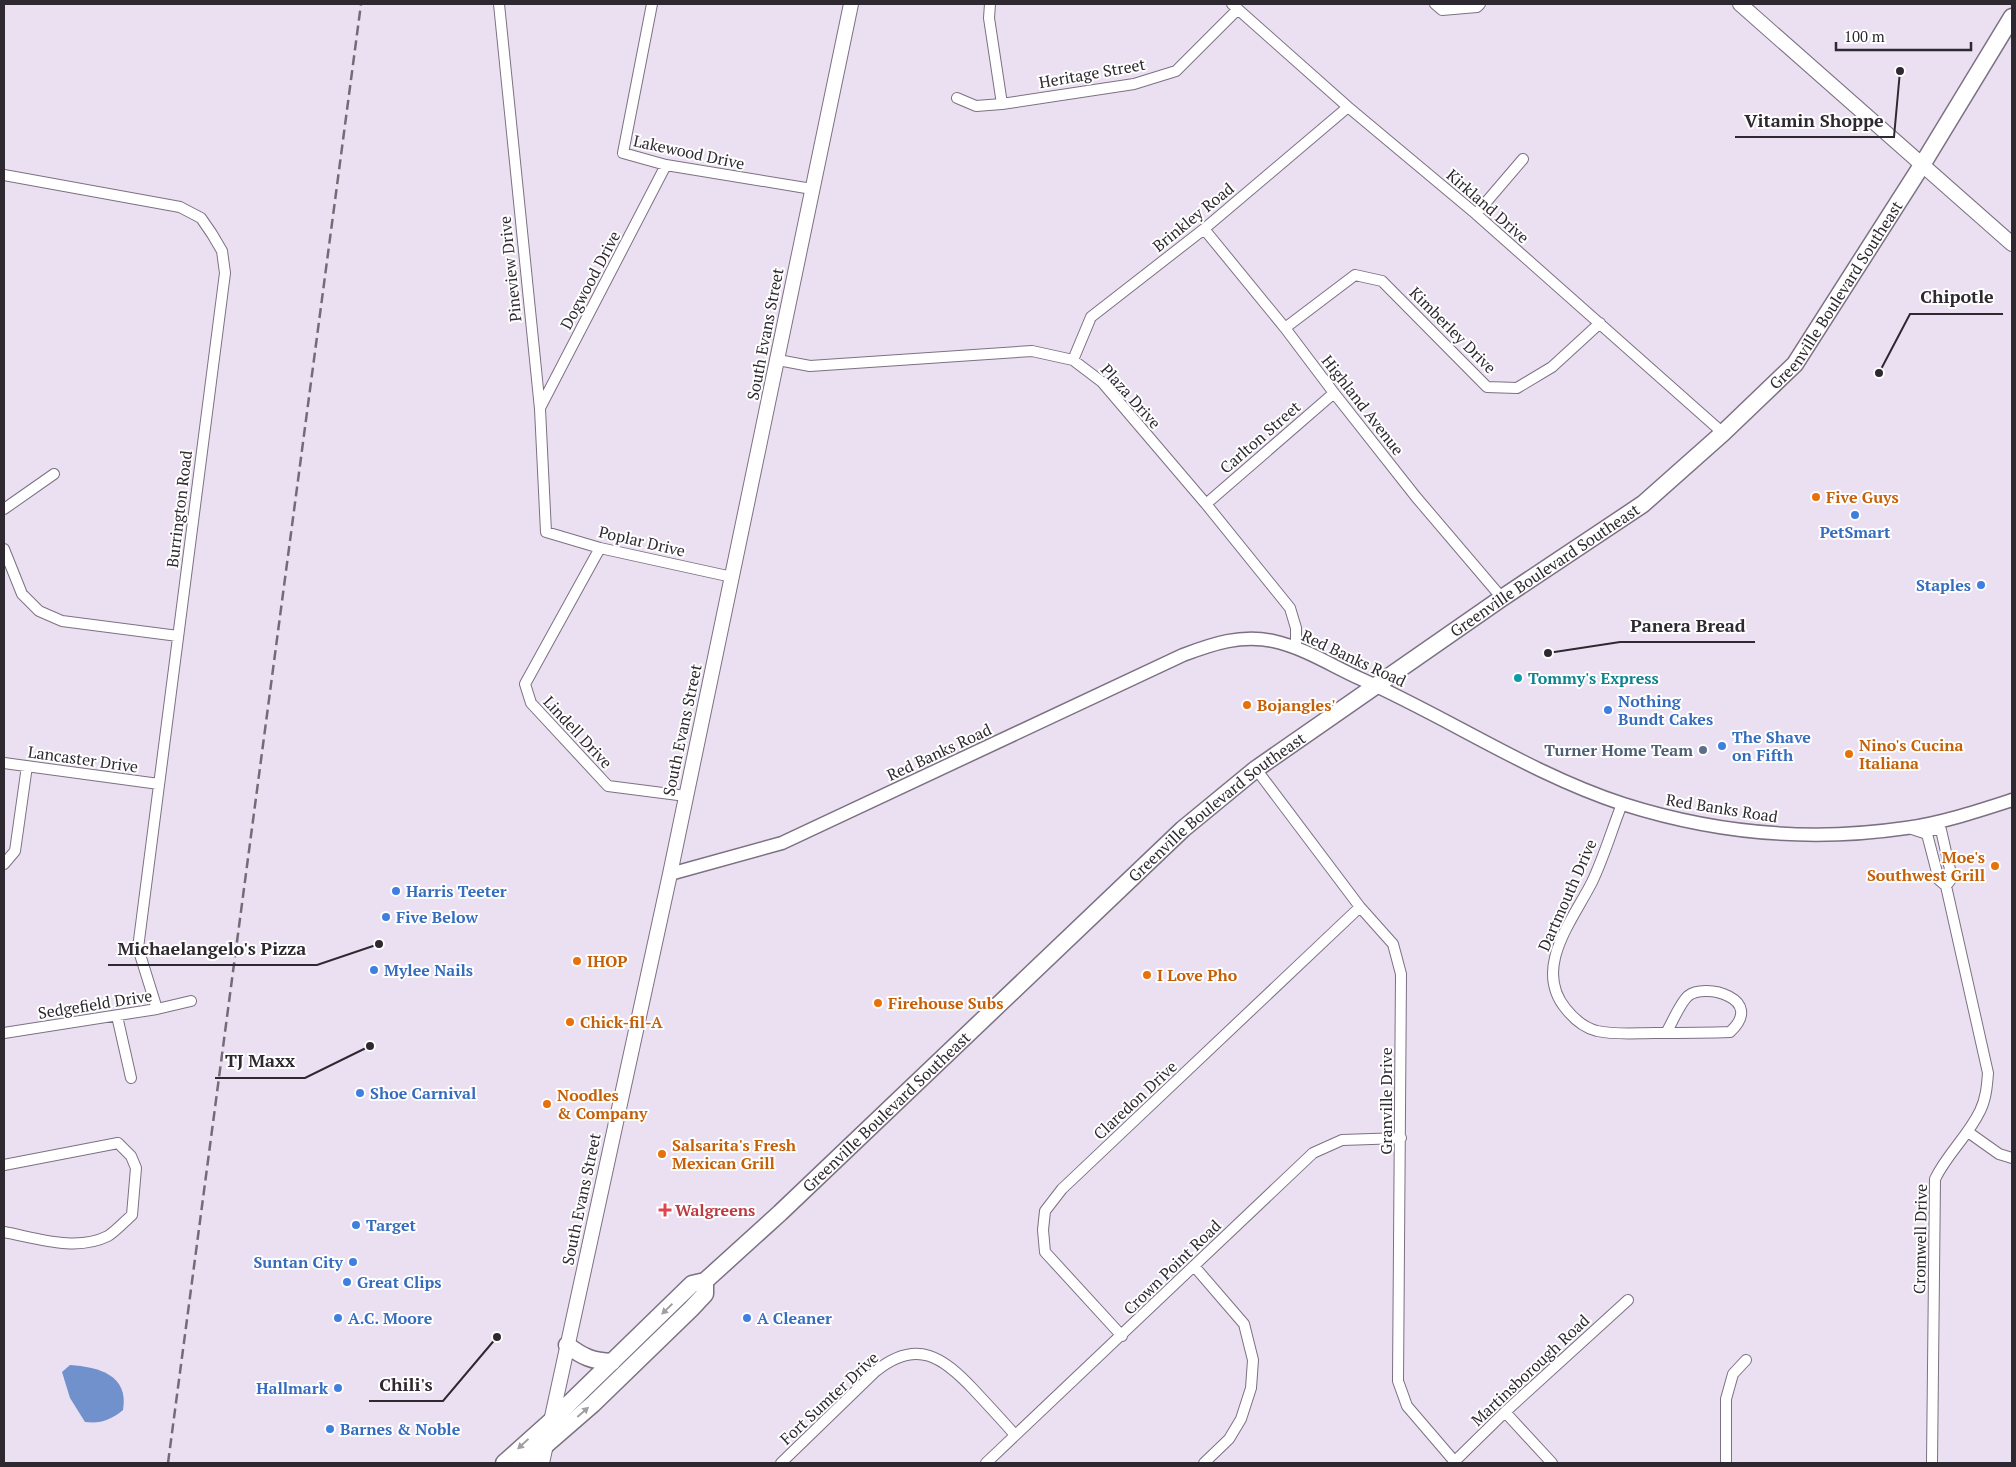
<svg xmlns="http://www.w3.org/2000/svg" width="2016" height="1467" viewBox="0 0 2016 1467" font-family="'PT Serif',serif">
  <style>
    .water { fill: #7091cc }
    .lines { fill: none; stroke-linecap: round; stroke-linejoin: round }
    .minor-casing { stroke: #7c7182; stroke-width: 12 }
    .tertiary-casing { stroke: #7c7182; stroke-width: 15 }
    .secondary-casing { stroke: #7c7182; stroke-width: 16 }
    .trunk-casing { stroke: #7c7182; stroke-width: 19 }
    .minor { stroke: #fff; stroke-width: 10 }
    .tertiary { stroke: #fff; stroke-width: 12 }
    .secondary { stroke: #fff; stroke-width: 14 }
    .trunk { stroke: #fff; stroke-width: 16 }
    .rail { stroke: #736c77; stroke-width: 2.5; stroke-dasharray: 10 5; stroke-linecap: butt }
    .oneway { fill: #a19fa2 }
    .food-dot { fill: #e8710a; stroke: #fff; stroke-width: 2 }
    .shop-dot { fill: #3f7fe0; stroke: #fff; stroke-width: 2 }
    .culture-dot { fill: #0f9aa8; stroke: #fff; stroke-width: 2 }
    .service-dot { fill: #5c6f8a; stroke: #fff; stroke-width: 2 }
    .health-dot { fill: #e0444e; stroke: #fff; stroke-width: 2 }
    .labels { text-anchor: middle; stroke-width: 4; stroke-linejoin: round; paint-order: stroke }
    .street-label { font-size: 16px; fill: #2e2930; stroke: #fff }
    .food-label { font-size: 16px; font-weight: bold; fill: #c56008; stroke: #fff; text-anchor: start }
    .shop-label { font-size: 16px; font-weight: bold; fill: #366cbe; stroke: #fff; text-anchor: start }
    .culture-label { font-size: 16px; font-weight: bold; fill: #0d838f; stroke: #fff; text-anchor: start }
    .service-label { font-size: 16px; font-weight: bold; fill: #4e5e75; stroke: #fff; text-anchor: end }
    .health-label { font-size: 16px; font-weight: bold; fill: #be3a42; stroke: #fff; text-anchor: start }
    .leader { fill: none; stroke: #2e2930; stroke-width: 2 }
    .callout-dot { fill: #2e2930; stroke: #fff; stroke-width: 2 }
    .callout-label { font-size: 18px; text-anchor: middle; font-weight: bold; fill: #2e2930; stroke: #fff; stroke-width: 4; stroke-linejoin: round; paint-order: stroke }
  </style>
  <rect width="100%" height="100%" fill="#ebe0f2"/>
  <path class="water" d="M70,1365C99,1367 129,1375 123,1410C111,1420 100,1424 85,1422L70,1398L62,1372Z"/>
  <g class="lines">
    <g class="minor-casing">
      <path id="minor" d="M499,4L540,409L546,532L600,548L732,577
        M652,4L623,153L666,165L812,189
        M990,4L989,18L1002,104
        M1232,4L1348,107L1476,214L1723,433
        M1435,4L1442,10L1477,7L1480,4
        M957,98L976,106L1002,104L1134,84L1176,71L1238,9
        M4,175L180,207L201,218L212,234L222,251L225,273L138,948L157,1009
        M1476,214L1523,159
        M1204,229L1285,328L1334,393L1416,497L1502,598
        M1285,328L1355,275L1382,281L1487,387L1517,388L1552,367L1600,323
        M778,360L810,366L1032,351L1073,360L1102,382L1206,504L1290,608L1296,628V647
        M1073,360L1091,317L1204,229L1348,107
        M540,408L666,165
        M1206,504L1334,393
        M4,509L54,474
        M600,548L525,684L531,703L608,786L686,796
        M4,549L22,594L39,611L62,621L178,636
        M4,763L159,784
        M1256,769L1360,907L1393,944L1401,974L1398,1381L1407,1406L1455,1462
        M1622,804C1612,829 1604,857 1592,882C1573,920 1532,968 1566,1009C1574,1019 1585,1028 1597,1031C1616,1035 1635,1033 1654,1033C1679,1033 1704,1033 1730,1032C1766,999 1705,982 1688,996C1680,1003 1672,1023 1666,1033
        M1909,828L1927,834L1939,880L1946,886L1988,1073C1987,1086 1986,1099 1980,1111C1968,1136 1947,1154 1935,1179L1932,1463
        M1919,829L1941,830L1952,878L1946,886
        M4,864L15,851L27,766
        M117,1016L131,1078
        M4,1033L157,1009L191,1001
        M1968,1132L1999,1154L2012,1158
        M4,1165L118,1143L131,1156L136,1168L132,1215C124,1222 116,1231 108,1236C76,1252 37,1238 4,1232
        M1194,1266L1244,1324L1253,1360L1251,1388L1241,1419L1229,1439L1204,1463
        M1122,1336L1045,1252L1043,1230L1045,1211L1062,1189L1360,907
        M1505,1412L1552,1463
        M781,1463L876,1371C917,1338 943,1357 974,1390C988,1405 1002,1420 1015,1435
        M986,1463L1313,1153L1342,1140L1401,1138
        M1453,1463L1505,1412L1628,1300
        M1726,1463V1399L1733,1374L1746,1360"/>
    </g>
    <g class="tertiary-casing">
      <path id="tertiary" d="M670,874L782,843L1183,655C1212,644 1241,634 1273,641C1305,648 1332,666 1361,679C1449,718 1531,774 1623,804C1714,833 1811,842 1906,828C1942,823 1978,811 2012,800"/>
    </g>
    <g class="secondary-casing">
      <path id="secondary" d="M1740,4L2012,244
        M542,1463L670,874L851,4"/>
    </g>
    <g class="trunk-casing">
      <g id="trunk">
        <path d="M567,1345C583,1357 592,1361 612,1362"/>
        <path id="s1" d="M504,1463L551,1421L692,1284L705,1281L780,1213L1183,829L1256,769L1502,598L1643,504L1723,433L1795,364L1922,165L2012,17"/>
        <path d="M525,1463L593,1404L691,1309L705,1294V1281"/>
      </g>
    </g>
    <use href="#minor" class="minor"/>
    <use href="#tertiary" class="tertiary"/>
    <use href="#secondary" class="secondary"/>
    <use href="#trunk" class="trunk"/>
    <path class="rail" d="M168,1463L361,4"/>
  </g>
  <defs><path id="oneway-solid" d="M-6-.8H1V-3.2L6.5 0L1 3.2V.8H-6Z" transform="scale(1.25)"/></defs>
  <g class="oneway">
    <use href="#oneway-solid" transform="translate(667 1309) rotate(136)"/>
    <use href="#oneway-solid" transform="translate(583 1412) rotate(-41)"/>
    <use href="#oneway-solid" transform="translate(523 1444) rotate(137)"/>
  </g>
  <g class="food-dot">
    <circle cx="1816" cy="497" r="5"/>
    <circle cx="1247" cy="705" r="5"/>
    <circle cx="1849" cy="754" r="5"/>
    <circle cx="1995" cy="866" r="5"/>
    <circle cx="577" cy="961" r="5"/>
    <circle cx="1147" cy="975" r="5"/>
    <circle cx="878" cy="1003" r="5"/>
    <circle cx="570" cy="1022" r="5"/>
    <circle cx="547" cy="1104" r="5"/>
    <circle cx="662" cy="1154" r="5"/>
  </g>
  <g class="shop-dot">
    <circle cx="1855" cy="515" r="5"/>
    <circle cx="1981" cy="585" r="5"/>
    <circle cx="1608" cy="710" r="5"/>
    <circle cx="1722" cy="746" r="5"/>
    <circle cx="396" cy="891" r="5"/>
    <circle cx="386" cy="917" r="5"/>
    <circle cx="374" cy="970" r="5"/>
    <circle cx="360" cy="1093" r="5"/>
    <circle cx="356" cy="1225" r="5"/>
    <circle cx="353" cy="1262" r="5"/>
    <circle cx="347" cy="1282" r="5"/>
    <circle cx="338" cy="1318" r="5"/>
    <circle cx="747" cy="1318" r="5"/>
    <circle cx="338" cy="1388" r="5"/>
    <circle cx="330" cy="1429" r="5"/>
  </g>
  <circle class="culture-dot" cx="1518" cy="678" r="5"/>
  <circle class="service-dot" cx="1703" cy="750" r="5"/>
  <path class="health-dot" d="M662.5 1202.5h5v5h5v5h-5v5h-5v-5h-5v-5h5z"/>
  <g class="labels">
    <g class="street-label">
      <text transform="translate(1092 73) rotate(-10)" y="6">Heritage Street</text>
      <text transform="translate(689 152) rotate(12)" y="6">Lakewood Drive</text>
      <text transform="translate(1488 206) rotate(41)" y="6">Kirkland Drive</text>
      <text transform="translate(1193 217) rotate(-39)" y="6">Brinkley Road</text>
      <text transform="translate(510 269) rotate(-96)" y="6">Pineview Drive</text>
      <text transform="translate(590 280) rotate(-62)" y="6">Dogwood Drive</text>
      <text dy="6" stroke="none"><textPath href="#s1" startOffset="1781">Greenville Boulevard Southeast</textPath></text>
      <text transform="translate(1453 330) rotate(45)" y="6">Kimberley Drive</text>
      <text transform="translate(765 334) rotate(-79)" y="6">South Evans Street</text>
      <text transform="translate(1131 396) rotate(48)" y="6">Plaza Drive</text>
      <text transform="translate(1363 405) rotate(52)" y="6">Highland Avenue</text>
      <text transform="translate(1260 437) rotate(-41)" y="6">Carlton Street</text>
      <text transform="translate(179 509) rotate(-83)" y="6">Burrington Road</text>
      <text transform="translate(642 541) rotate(13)" y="6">Poplar Drive</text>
      <text dy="6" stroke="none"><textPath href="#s1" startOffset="1376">Greenville Boulevard Southeast</textPath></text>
      <text transform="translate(1354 658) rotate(25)" y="6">Red Banks Road</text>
      <text transform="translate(682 730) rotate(-78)" y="6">South Evans Street</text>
      <text transform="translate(578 732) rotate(47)" y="6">Lindell Drive</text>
      <text transform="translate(939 752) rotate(-25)" y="6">Red Banks Road</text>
      <text transform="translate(83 759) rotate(8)" y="6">Lancaster Drive</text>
      <text dy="6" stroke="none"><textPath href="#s1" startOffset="971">Greenville Boulevard Southeast</textPath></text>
      <text transform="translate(1722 808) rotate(9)" y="6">Red Banks Road</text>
      <text transform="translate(1567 895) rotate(-66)" y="6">Dartmouth Drive</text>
      <text transform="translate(95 1004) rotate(-9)" y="6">Sedgefield Drive</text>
      <text transform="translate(1135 1100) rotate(-43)" y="6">Claredon Drive</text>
      <text transform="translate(1386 1101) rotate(-90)" y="6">Granville Drive</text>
      <text dy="6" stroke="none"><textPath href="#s1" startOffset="521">Greenville Boulevard Southeast</textPath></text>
      <text transform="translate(581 1199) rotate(-78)" y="6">South Evans Street</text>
      <text transform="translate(1920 1239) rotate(-89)" y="6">Cromwell Drive</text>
      <text transform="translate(1172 1267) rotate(-44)" y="6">Crown Point Road</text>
      <text transform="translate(1530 1370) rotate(-43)" y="6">Martinsborough Road</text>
      <text transform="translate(829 1398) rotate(-43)" y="6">Fort Sumter Drive</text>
    </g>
    <g class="food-label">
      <text x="1826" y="503">Five Guys</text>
      <text x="1257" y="711">Bojangles'</text>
      <text x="1859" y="751">Nino's Cucina<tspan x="1859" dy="18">Italiana</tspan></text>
      <text x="1985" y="863" text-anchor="end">Moe's<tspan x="1985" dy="18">Southwest Grill</tspan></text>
      <text x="587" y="967">IHOP</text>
      <text x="1157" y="981">I Love Pho</text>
      <text x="888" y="1009">Firehouse Subs</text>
      <text x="580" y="1028">Chick-fil-A</text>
      <text x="557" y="1101">Noodles<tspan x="557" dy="18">&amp; Company</tspan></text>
      <text x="672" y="1151">Salsarita's Fresh<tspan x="672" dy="18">Mexican Grill</tspan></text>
    </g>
    <g class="shop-label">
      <text x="1855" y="538" text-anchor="middle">PetSmart</text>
      <text x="1971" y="591" text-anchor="end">Staples</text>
      <text x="1618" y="707">Nothing<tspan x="1618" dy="18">Bundt Cakes</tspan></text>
      <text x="1732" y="743">The Shave<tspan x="1732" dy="18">on Fifth</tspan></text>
      <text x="406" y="897">Harris Teeter</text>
      <text x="396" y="923">Five Below</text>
      <text x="384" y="976">Mylee Nails</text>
      <text x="370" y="1099">Shoe Carnival</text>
      <text x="366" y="1231">Target</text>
      <text x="343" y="1268" text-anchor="end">Suntan City</text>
      <text x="357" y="1288">Great Clips</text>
      <text x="348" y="1324">A.C. Moore</text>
      <text x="757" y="1324">A Cleaner</text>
      <text x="328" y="1394" text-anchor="end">Hallmark</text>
      <text x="340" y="1435">Barnes &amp; Noble</text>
    </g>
    <g class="culture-label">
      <text x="1528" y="684">Tommy's Express</text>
    </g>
    <g class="service-label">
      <text x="1693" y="756">Turner Home Team</text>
    </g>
    <g class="health-label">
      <text x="675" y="1216">Walgreens</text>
    </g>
  </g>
  <path class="leader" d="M1900 71L1894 137H1735M1879 373L1910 314H2003M1548 653L1620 642H1755M379 944L317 965H108M370 1046L305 1078H215M497 1337L443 1401H369"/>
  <g class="callout-dot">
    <circle cx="1900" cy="71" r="5"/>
    <circle cx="1879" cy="373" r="5"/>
    <circle cx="1548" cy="653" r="5"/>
    <circle cx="379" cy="944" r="5"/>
    <circle cx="370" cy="1046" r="5"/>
    <circle cx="497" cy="1337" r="5"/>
  </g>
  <g class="callout-label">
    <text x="1814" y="127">Vitamin Shoppe</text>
    <text x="1957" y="303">Chipotle</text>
    <text x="1688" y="632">Panera Bread</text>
    <text x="212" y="955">Michaelangelo's Pizza</text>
    <text x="260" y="1067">TJ Maxx</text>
    <text x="406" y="1391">Chili's</text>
  </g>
  <rect width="2016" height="1467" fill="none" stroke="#2e2930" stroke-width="10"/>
  <path d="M1836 42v8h135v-8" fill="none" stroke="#2e2930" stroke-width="2.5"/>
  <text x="1844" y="42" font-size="15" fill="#2e2930" stroke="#ffffff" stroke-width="4" paint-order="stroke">100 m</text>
</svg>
